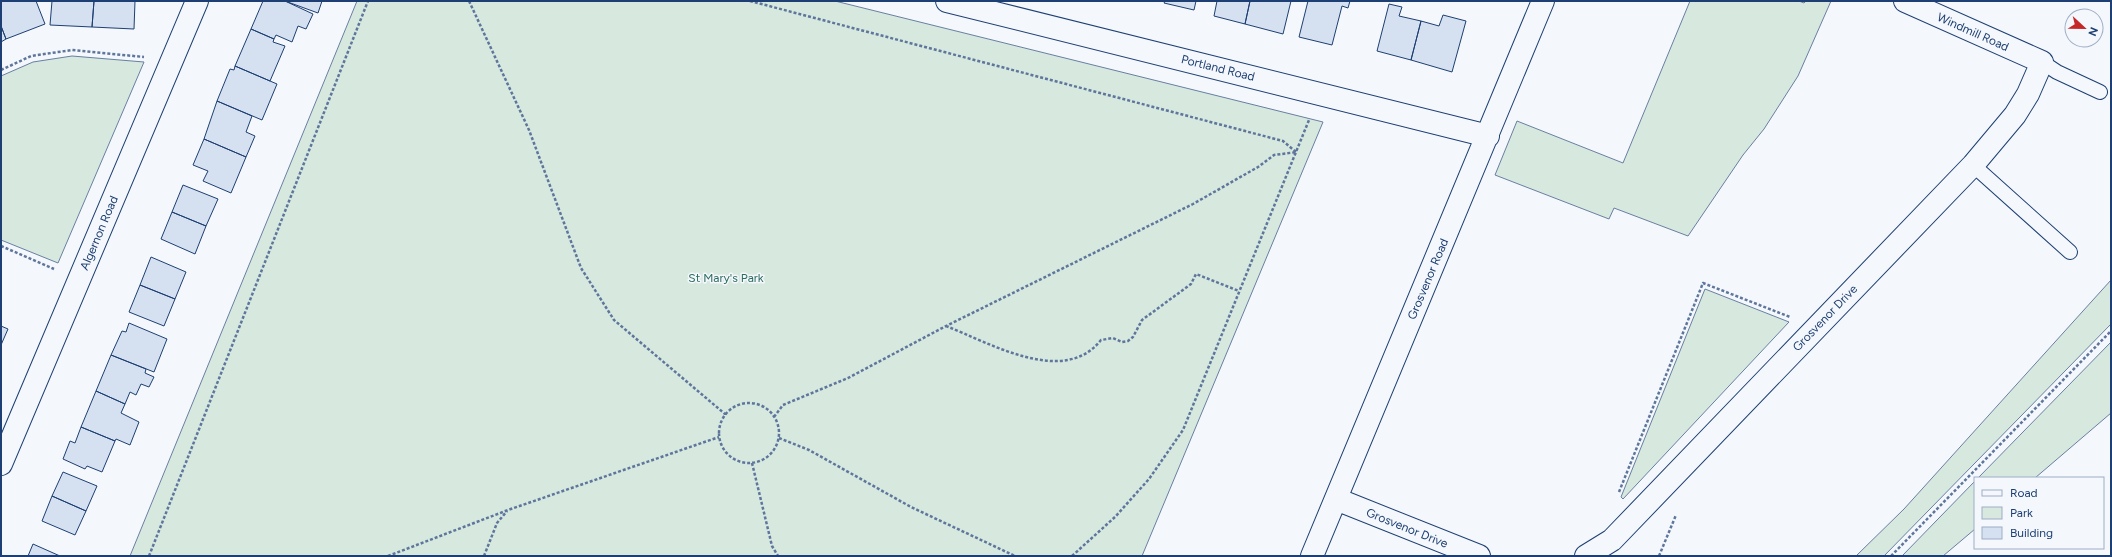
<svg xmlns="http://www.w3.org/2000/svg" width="2112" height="557" viewBox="0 0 2112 557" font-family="Figtree,sans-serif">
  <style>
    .green { fill: #d7e8df; stroke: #687fa3 }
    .building { fill: #d5e0f0; stroke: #1d3f73 }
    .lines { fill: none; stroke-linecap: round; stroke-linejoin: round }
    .lane-casing { stroke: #1d3f73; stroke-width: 16 }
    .street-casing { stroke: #1d3f73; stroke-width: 24 }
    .path { stroke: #5e769c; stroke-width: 2.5; stroke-dasharray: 3 2; stroke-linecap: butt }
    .lane { stroke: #f4f7fb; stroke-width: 14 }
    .street { stroke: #f4f7fb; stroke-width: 22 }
    .labels { text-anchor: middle; stroke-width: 3; stroke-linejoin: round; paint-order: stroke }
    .street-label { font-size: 12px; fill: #1d3f73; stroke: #f4f7fb }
    .park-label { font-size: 12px; fill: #2c6c60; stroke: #f4f7fb }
  </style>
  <rect width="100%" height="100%" fill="#f4f7fb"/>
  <path class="green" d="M357,1H835L1323,122L1142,556H130Z
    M1690,1H1799L1804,3L1806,1H1831L1798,76L1764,129L1743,155L1688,236L1614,208L1609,219L1495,175L1517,121L1623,163Z
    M72,56L144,62L58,263L1,240V76L33,62Z
    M2111,280V324L1884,556H1856L1904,509Z
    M1705,289L1789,322L1623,499L1621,497Z
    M2111,342V413L2035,478H1978Z
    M1975,481V529L1943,556H1902Z"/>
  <path class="building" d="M4,1H36L45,24L6,39L1,26V2Z
    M52,1H94L92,27L50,25Z
    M94,1H135L134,29L92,27Z
    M263,1H285L313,14L306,29L298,26L292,42L276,35L274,39L251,29Z
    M285,1H322L318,13Z
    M1165,1H1196L1194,10L1164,3Z
    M1217,1H1250L1245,24L1214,16Z
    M1250,1H1291L1283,34L1245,24Z
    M1308,1H1350L1348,8L1342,6L1332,45L1299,37Z
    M1389,4L1402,7L1399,16L1421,21L1411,60L1377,51Z
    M1443,15L1466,21L1452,72L1411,60L1421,21L1439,26Z
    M1,26L6,39L1,42Z
    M251,29L274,39L273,42L285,46L270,81L235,66Z
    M235,66L277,84L262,120L217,101L230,69L234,70Z
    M217,101L252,116L246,132L255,136L246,157L204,139Z
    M204,139L246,157L231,193L203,181L208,171L193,165Z
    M183,185L218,199L206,226L172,212Z
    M172,212L206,226L195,254L161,239Z
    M151,257L186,272L175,299L140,285Z
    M140,285L175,299L164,326L129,312Z
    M129,323L167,339L154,372L111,355L122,331L126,332Z
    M1,326L8,329L1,345Z
    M111,355L146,369L145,373L154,377L149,387L141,384L136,395L130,392L125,404L96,391Z
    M96,391L125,404L121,413L139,422L130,445L116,439L115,441L81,427Z
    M81,427L115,441L102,472L87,466L85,469L63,459L70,441L75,443Z
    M63,472L97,486L86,511L52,496Z
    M52,496L86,511L75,535L42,521Z
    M33,544L60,556H28Z"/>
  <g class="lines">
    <g class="lane-casing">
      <path id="lane" d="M2042,62L2057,72L2100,92
        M1973,165L2070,252"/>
    </g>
    <g class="street-casing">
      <path id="street" d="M947,1L1488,136
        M1,464L197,1
        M1336,499L1479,556
        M1312,556L1543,1
        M1586,556L1612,540L1973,165L2015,115L2028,94L2042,62L1905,1"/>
    </g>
    <path class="path" d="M469,1L529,130L581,268L614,320L725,414
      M750,1L1283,141L1296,152
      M1,70L31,56L72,50L144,57
      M1,246L54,269
      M946,326C990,343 1064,387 1101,340L1113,338L1122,342L1128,341L1133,337L1142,320L1191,284L1196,274L1239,291
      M719 433a30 30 0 1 1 60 0a30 30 0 1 1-60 0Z
      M774,417L783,405L848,378L946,326L1193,204L1258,167L1274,155L1297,152
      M779,438L809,450L911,507L1015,556
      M752,463L772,546L778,556
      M1619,492L1703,283L1790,317
      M149,556L368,1
      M388,556L508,510L719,437
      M484,556L497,523L507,511
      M1072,556L1115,517L1149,479L1183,430L1309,120
      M1659,556L1676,515
      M1891,556L2111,331"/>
    <use href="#lane" class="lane"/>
    <use href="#street" class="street"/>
  </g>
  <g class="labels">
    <g class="street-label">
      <text transform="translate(1973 32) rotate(24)" y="4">Windmill Road</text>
      <text transform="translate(1218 68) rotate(14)" y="4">Portland Road</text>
      <text transform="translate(99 233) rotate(-67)" y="4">Algernon Road</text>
      <text transform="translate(1428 279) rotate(-67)" y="4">Grosvenor Road</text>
      <text transform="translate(1825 318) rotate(-46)" y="4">Grosvenor Drive</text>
      <text transform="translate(1407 528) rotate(22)" y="4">Grosvenor Drive</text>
    </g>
    <g class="park-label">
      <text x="726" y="282">St Mary's Park</text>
    </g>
  </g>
  <rect width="2112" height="557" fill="none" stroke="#1d3f73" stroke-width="4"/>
  <rect x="1974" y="477" width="130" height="72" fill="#f4f7fb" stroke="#9eadc5"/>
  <rect x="1982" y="490" width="20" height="6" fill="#f4f7fb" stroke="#9eadc5"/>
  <text x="2010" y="497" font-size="12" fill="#1d3f73">Road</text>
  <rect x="1982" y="507" width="20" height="12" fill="#d7e8df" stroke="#9eadc5"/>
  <text x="2010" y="517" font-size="12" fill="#1d3f73">Park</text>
  <rect x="1982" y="527" width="20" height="12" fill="#d5e0f0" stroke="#9eadc5"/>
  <text x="2010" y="537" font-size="12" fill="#1d3f73">Building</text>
  <g transform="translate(2084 28) rotate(112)"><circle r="19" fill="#f4f7fb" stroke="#9eadc5"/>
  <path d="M0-3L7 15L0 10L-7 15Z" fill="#c62828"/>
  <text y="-6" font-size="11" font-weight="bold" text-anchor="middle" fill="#1d3f73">N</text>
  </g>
</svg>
